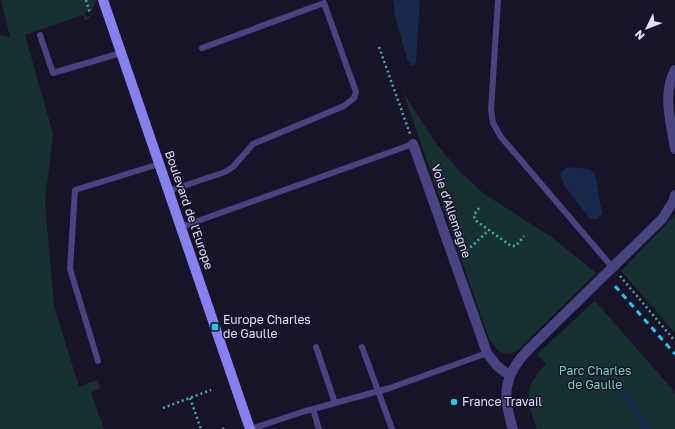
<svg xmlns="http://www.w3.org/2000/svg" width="675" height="429" viewBox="0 0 675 429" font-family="'Golos Text',sans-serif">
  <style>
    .green { fill: #173131 }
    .water { fill: #172a4d }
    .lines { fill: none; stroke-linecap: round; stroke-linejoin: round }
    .path { stroke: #3faeac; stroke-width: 2.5; stroke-dasharray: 2 3; stroke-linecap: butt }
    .lane { stroke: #494481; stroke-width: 6 }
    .street { stroke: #494481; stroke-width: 10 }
    .secondary { stroke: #8780f0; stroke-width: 10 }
    .rail { stroke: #20c9e5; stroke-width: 3; stroke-dasharray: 6 5; stroke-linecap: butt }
    .poi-dot { fill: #20c9e5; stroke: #181328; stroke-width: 1.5 }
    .labels { text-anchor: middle; stroke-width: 3; stroke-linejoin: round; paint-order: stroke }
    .street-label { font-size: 12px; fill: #e2defb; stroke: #181328 }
    .poi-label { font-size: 12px; fill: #e2defb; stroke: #181328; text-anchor: start }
    .park-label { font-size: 12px; fill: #71d4bf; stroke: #181328 }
  </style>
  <rect width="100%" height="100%" fill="#181328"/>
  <path class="green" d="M1,0H96L92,10L85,12L86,17L90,16V18L85,20L83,15L25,35L53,134L45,201L54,306L79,387L97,380L100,388L91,393L104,429H0V35L10,37Z
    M403,92L435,142L459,171L483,193L554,239L596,273L517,351L509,354L500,353L489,339Z
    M675,215V333L621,271Z
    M595,301L673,390L675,394V429H537C526,397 522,391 546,364L537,354Z"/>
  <path class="water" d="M393,0H420L416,63L413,66L408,62L395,15Z
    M567,167L589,169L595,174L602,213L598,219H590L564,185L560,173Z
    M608,374L616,376L651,429H643Z"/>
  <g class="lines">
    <path class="path" d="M86,0L90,13
      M379,47L410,134
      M479,208L474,215L475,220L511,246H516L524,236
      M462,253L472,246L489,230
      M620,276L675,341
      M190,398L201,429
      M163,408L211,390
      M223,429L224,428"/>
    <path class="lane" d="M498,0L491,110L493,123L501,137L613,268
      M40,35L53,73L121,53
      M168,191L225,172L233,167L253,144L344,106L354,98L356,92L324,3L202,48
      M181,227L413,144
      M316,347L335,403
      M362,347L392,429
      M98,361L70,269L75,190L159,164
      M313,409L319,429
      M251,429L302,412L390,388L487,353"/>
    <path class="street" d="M675,70C662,94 671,123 675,149
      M413,144L487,353L497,366L509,375
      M513,429C502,395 503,376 528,350L662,219L673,202L675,195"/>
    <path class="secondary" d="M103,0L250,429"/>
    <path class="rail" d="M615,286L675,354"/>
  </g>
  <g class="poi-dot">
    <rect x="211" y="323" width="8" height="8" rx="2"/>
    <circle cx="454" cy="402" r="4"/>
  </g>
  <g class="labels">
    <g class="street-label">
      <text transform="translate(189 210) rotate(71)" y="4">Boulevard de l'Europe</text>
      <text transform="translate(451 211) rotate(71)" y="4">Voie d'Allemagne</text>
    </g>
    <g class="poi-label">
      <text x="223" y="324">Europe Charles<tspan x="223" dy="14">de Gaulle</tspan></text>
      <text x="462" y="406">France Travail</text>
    </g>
    <g class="park-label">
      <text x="595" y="375">Parc Charles<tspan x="595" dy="14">de Gaulle</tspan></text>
    </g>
  </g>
  <g transform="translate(647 28) rotate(227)" stroke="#181328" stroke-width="3" paint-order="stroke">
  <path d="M0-3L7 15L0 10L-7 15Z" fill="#e2defb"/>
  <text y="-6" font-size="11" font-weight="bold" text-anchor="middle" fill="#e2defb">N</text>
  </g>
</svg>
